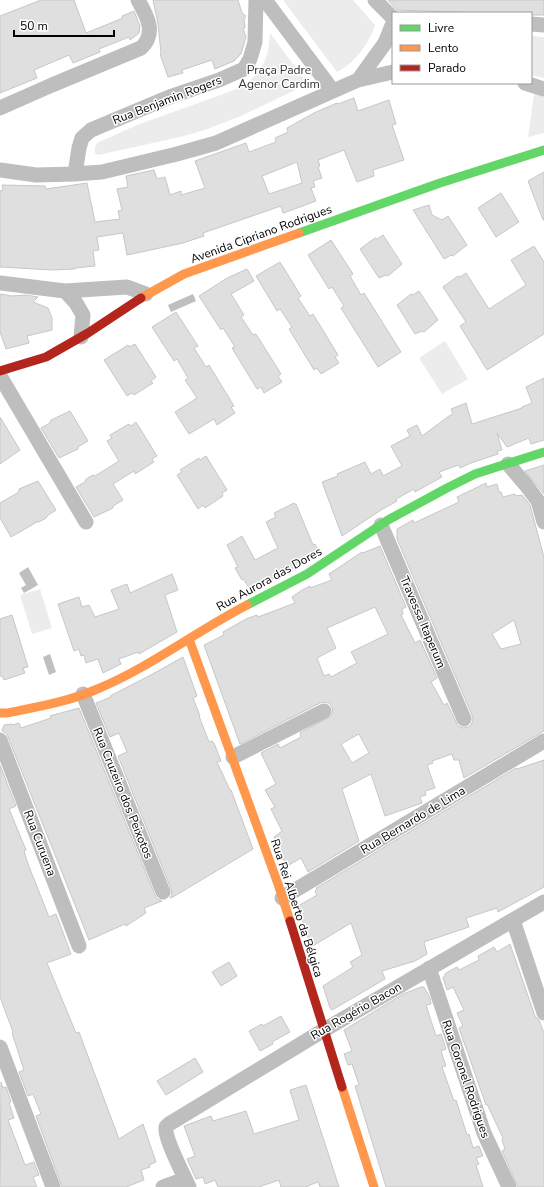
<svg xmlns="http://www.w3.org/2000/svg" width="544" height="1187" viewBox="0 0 544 1187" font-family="'Nunito Sans',sans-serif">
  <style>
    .green { fill: #ececec }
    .water { fill: #bfbfbf }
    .building { fill: #dfdfdf; stroke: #c7c7c7; fill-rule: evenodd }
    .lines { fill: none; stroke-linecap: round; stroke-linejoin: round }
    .street { stroke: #bebebe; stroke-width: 15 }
    .fast { stroke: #63d668; stroke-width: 9 }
    .slow { stroke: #ff974d; stroke-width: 9 }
    .jam { stroke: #b3261e; stroke-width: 9 }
    .labels { text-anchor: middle; stroke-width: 3; stroke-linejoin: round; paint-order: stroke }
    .park-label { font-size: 12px; fill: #333; stroke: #fff }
    .street-label { font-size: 12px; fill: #000; stroke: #fff }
  </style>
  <rect width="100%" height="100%" fill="#fff"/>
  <path class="green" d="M283,0H353L375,25C369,44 355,63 337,72Z
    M270,33L308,84L241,116L205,130L180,137L98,155L95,153V147L97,143L137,125L237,89C261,76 269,60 270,33Z
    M531,36L544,37V78L531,75Z
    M534,94L544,97V133L528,137Z
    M445,341L468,379L442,394L419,358Z
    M40,589L52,628L32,634L20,595Z"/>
  <path class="water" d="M193,294L196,301L171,312L168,305Z
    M28,567L38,585L24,593L21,588L26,585L19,573Z
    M50,654L56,672L49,675L43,657Z"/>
  <path class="building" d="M41,0H74L86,33L123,18L122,16L134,11L140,26L139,33L130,40L129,37L99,49L100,52L73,63L69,55L34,70L37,78L0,93V16Z
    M153,0H238L242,13L246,16L244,19L245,28H243L246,37L241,54L234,61L215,69L212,60L182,70L183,73L168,77L160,54L161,53L158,24Z
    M388,0H544V15H531V13H479L397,10Z
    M354,98L358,111L389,100L396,124L392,125L404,160L373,170L374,176L357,182L344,150L318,160L320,166L318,167L322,178L313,181L315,187L311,188L316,201L292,210L283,213L281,206L203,233L204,236L183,243L127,255L123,233L97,237L99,250L93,251L95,266L75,268V269L53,270L0,267V191L3,190L2,185L45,186L46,189L87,183L95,222L120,219L118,211L122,210L117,189L128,187L126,176L154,170L157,179L165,177L170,195L181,191V195L205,188L195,161L246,143L249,152L276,142L275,138L288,132L287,128L314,113L337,103L338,104ZM297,162L302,183L269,194L262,176Z
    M544,172V220H543L528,181Z
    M501,193L519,222L496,237L478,208Z
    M429,205L432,215L442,220L448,216L467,245L453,256L451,255L444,259L413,210Z
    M383,235L402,264L388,276L386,275L379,278L360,249L375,238L377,239Z
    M331,240L353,274L350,276L361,295L364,293L401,352L378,367L341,308L344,306L332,287L329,289L308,255Z
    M534,246L544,262V334L487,370L460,326L466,322L443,287L458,276L460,277L466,273L489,309L526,285L511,260Z
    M280,262L301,296L298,298L310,316L313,314L338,355L335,357L339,363L321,374L317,368L314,370L289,329L292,327L280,309L277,311L256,276Z
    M247,269L254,281L231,294L244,315L241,317L253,335L256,334L281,374L278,376L282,382L264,393L261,387L257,389L232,348L235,347L223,328L221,330L199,296L227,278Z
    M419,291L438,320L424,332L422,331L415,334L397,305L411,294L413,295Z
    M0,294L12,296L26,295L38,297L33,302L48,308L52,318V330L27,336L29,343L6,349L0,332Z
    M176,312L198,346L194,348L206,367L209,365L234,406L231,407L235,413L217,425L214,419L189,434L175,412L197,398L185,380L188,378L177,359L174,361L152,327Z
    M135,344L156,377L151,381L153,383L134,395L132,393L127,396L104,360L128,345L129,347Z
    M544,378V440L531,444L529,438L507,447L497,433L502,450L497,451L498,454L471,463L460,468L459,465L439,472L442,477L415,492L414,489L396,499L397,501L381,510L342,536L322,482L338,476L337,474L365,462L371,474L380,469L383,476L402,466L391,446L410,436L407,430L417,425L422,436L449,416L453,414L451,409L466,403L472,424L522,408V407L532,403L526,387Z
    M70,411L88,441L78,447V449L59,458L41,428L50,423L51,420Z
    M0,417L20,450L0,464Z
    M136,422L157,456L152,459L154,462L135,474L134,471L113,484L123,500L113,506V508L94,517L76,487L85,482L86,479L93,475L95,476L119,461L107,441L112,438L110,435L129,424L131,426Z
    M206,456L227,490L222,493L223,496L205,508L203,505L198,509L177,475L182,472L180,470L199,458L200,460Z
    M544,465V494L525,471Z
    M38,481L56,510L47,516L46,518L39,522H37L11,537L0,518V503L19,492V489Z
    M486,483L487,487L497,484L499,492H501L503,497L515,494L516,496L522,495L530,505L544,557V731L464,778L459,760H454L452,754L432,761L433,763L427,765L435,788L425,791L426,795L420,797L422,803L385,816L371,774L342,789L359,841L308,872L301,858L287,866L283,859H282L274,837L282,831L271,809L275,807L265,790L276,784L261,753L278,744L280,748L301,737L300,733L331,716L333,712L332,707L329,703L324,702L320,703L240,744L204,645L224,635L223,632L246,619L257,615L258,617L295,603L292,597L302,590L310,586V588L332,580L329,574L362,552L363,553L380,546L406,607L402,609L403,614L401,615L415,643L420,640L437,678L431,682L444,705L447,703L458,726L463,728L468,727L471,725L473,720L472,715L397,539V529L413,520L414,523L459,502L457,497ZM375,607L388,634L351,652L357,663L331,677L329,674L324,676L317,658L336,648L327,628ZM514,620L521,644L501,649L492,634ZM359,734L369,753L352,763L341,744Z
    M294,503V504H296L313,545L315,544L319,552L301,564L251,590L243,579L242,580L235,568L238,567L227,545L242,536L255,560L278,548L266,522L276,517L274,513Z
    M172,574L178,590L165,595L177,632L139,654L138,652L119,659L121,664L103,673L98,659L86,663L84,655L81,656L79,649L74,651L58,604L79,597L82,607L89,605L95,617L119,609L111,590L127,584L130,593Z
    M12,615L28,667L23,668L25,673L4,680L2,676H0V619Z
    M183,657L197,696L193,698L200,716H199L209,742L212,741L213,743H214L221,761L217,762L230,790H231L253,849L173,897L170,898L172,894L171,889L118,756L127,752L119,733L110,737L96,703L111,697L110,696L149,676Z
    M79,708L155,895L157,899L162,901L144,908L146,913L126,926L125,924L89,940L8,737L6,733L2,731L4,725L12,724V725L19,723L21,728L51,718L50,716Z
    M544,760V887L498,912L497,908L466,918L469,927L424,942L427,954L415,961L382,971L385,979L332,1010L330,1008L323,986L353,967L350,962L362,955L351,923L311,947L298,906L317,895L315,891L317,889L316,888L516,768L517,769Z
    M0,765L16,806L9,809L26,850L24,851L28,864L49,917L56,914L71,954L47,963L76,1033L79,1032L119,1139L143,1124L156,1162L149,1165L150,1167L141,1170L144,1180L126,1187H62L36,1116L41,1114L33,1094L28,1096L19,1072L24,1070L12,1033L13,1032L0,997Z
    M510,944L535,1016L539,1020L544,1033V1187H518L502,1151L505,1149L502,1140L503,1138L487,1104L486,1105L459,1028L463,1026L457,1013L464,1010L453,987L447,990L443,978L446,973L457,967L459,970L479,960L478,956L494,947L497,952Z
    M229,962L237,976L221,986L212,972Z
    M421,987H424L430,998L431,1004L426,1005L436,1036L441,1034L446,1049L441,1051L446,1066L442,1067L454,1101L456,1100L467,1135L469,1134L473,1148L479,1146L483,1156L476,1158L479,1164L476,1165L483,1187H386L355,1086L359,1085L352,1064L348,1065L344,1054L352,1051L344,1030L403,994Z
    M281,1016L290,1032L272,1042L273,1044L260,1051L249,1031L262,1024L263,1026Z
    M195,1058L203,1072L166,1095L157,1081Z
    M1,1082L3,1088L6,1087L11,1102L9,1103L14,1118L8,1120L25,1165L34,1162L39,1175L33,1177L37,1187H0Z
    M306,1085L339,1187H320L318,1182L305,1187H281L279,1180L259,1187H218L215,1180L205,1184L203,1177L196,1179L187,1159L195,1156L184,1126L211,1116L213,1121L246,1111L254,1134L299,1120L290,1090Z"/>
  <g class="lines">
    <path class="street" d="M265,0L333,91
      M375,0L393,18
      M531,24L544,25
      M359,79L385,43L393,23
      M525,83L544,89
      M0,108L52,85L141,48C157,33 147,16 138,0
      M0,170L36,175L75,174L102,172L177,154L216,143L358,80L393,72
      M75,174L79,148L82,138L91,130L172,96L219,80L244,69L250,59L255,42L256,0
      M0,283L65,291L127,287L146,294
      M65,291L76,303L83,315L81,337
      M0,376L86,522
      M508,464L526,485L538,501L544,522
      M381,525L464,719
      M83,694L163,892
      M0,740L79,946
      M233,757L324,711
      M282,898L544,741
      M513,920L544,1013
      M429,968L484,1133L509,1187
      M0,1047L53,1187
      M163,1187L185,1179
      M189,1187C184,1175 164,1138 166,1127L169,1124L324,1030L544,902"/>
    <path class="fast" d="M299,233L440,183L544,150
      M247,605L307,574L388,520L447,488L475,474L544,452"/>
    <path class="slow" d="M141,298L184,274L299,233
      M189,639L278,884L290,921
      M0,713H7C37,707 67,702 95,690C149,668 195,632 247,605
      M342,1087L374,1187"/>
    <path class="jam" d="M0,371L46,357L88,333L141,298
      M290,921L342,1087"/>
  </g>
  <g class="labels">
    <g class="park-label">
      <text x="279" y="74">Praça Padre<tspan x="279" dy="14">Agenor Cardim</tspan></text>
    </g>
    <g class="street-label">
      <text transform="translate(167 100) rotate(-21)" y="4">Rua Benjamin Rogers</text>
      <text transform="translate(261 234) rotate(-20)" y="4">Avenida Cipriano Rodrigues</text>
      <text transform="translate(269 579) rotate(-29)" y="4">Rua Aurora das Dores</text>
      <text transform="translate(423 622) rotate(67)" y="4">Travessa Itaperum</text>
      <text transform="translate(123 793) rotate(68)" y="4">Rua Cruzeiro dos Peixotos</text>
      <text transform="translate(413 820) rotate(-31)" y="4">Rua Bernardo de Lima</text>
      <text transform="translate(40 843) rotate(69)" y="4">Rua Curuena</text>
      <text transform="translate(297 908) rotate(72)" y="4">Rua Rei Alberto da Bélgica</text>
      <text transform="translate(356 1011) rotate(-30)" y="4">Rua Rogério Bacon</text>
      <text transform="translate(466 1079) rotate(71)" y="4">Rua Coronel Rodrigues</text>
    </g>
  </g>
  <rect x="392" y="12" width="140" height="72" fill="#ffffff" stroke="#999999"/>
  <rect x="400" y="25" width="20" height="6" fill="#63d668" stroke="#999999"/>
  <text x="428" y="32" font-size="12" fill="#000000">Livre</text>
  <rect x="400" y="45" width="20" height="6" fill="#ff974d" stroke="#999999"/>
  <text x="428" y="52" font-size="12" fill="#000000">Lento</text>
  <rect x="400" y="65" width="20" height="6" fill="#b3261e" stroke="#999999"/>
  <text x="428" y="72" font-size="12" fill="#000000">Parado</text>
  <path d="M14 30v6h100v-6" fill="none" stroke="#000000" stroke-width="2"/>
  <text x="20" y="30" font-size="12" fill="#000000" stroke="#ffffff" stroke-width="3" paint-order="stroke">50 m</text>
</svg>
